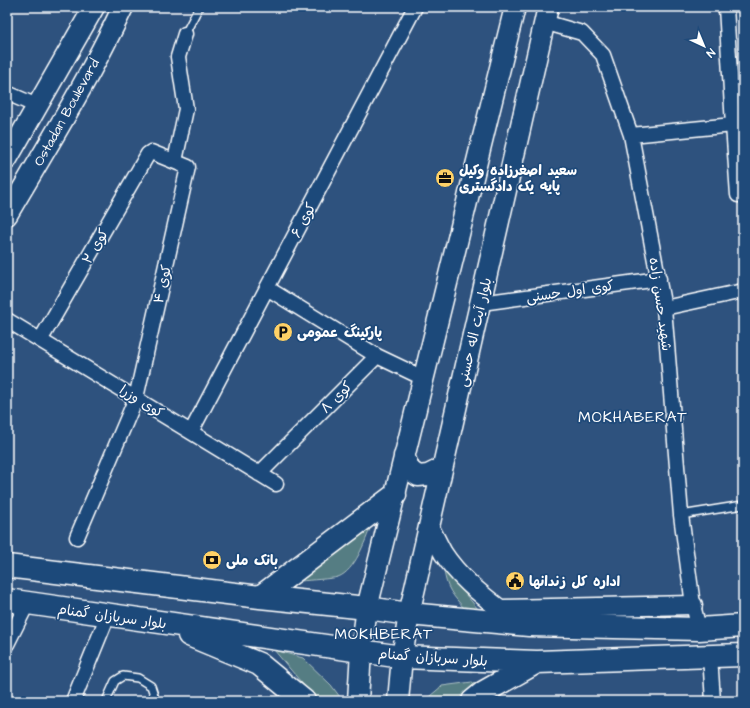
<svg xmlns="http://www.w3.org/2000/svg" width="750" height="708" viewBox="0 0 750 708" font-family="'Architects Daughter','Playpen Sans Arabic',sans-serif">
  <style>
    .green { fill: #557d83; stroke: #aabec1 }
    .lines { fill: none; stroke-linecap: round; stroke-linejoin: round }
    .service-casing { stroke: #fff; stroke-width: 10 }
    .minor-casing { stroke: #fff; stroke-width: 17 }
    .tertiary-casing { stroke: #fff; stroke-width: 21 }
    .secondary-casing { stroke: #fff; stroke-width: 23 }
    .primary-casing { stroke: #fff; stroke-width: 25 }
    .service { stroke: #1f4a7a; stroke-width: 7 }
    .minor { stroke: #1f4a7a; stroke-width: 14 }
    .tertiary { stroke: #1f4a7a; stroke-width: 18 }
    .secondary { stroke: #1f4a7a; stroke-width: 20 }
    .primary { stroke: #1f4a7a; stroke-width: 22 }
    .labels { text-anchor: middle; stroke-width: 3.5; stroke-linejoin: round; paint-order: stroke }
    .street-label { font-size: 14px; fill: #fff; stroke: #1f4a7a }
    .poi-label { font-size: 14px; font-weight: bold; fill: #fff; stroke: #1f4a7a; text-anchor: start }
    .neighbourhood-label { font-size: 15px; letter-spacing: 1px; fill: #fff; stroke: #1f4a7a }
  </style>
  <rect width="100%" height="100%" fill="#2e527e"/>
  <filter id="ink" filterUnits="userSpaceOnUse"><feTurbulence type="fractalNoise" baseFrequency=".025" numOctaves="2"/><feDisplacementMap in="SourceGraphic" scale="8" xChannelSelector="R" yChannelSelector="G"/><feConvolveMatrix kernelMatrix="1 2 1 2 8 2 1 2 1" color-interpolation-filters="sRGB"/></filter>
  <g filter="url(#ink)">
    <path class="green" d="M371,526C365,541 355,571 338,577C331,579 309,580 301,581Z
      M444,570L479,610L465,609C453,596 446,588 444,570Z
      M274,650L303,658L331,685L343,701H317Z
      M472,682L482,686L460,701H424L442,686Z"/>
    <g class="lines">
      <g class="service-casing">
        <path id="service" d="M185,34L199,7
          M681,515L743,505
          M106,701L115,681L123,676L138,678L151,686L154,695L153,701"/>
      </g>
      <g class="minor-casing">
        <path id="minor" d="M726,7L733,125L738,195
          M544,22L582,33L603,55L631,135L664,308L681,515L693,605L699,629
          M7,93L37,106
          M631,135L733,125
          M175,161L186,109L178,57L185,34
          M267,288L377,356L423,378
          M481,303L659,279
          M664,308L743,291
          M7,320L276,484
          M41,339L148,154L151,152L188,167L136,398L77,537
          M191,432L415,7
          M259,474L377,356
          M7,644L27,604
          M710,656L713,701
          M73,701L108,615"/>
      </g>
      <g class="tertiary-casing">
        <path id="tertiary" d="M429,526C434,535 438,544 443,553C458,576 479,593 500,609L693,605"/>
      </g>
      <g class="secondary-casing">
        <path id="secondary" d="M7,159L94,7
          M7,215C47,147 89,79 123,7
          M404,456L410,470L418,476L428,475L442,468
          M358,701L361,651L367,608L515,7
          M398,701L402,657L409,614L548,7"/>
      </g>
      <g class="primary-casing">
        <path id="primary" d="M7,566L260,597L367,608L409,614L529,625L699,629L743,626
          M260,597L395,495
          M7,600L402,657L537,662L743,655
          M189,635L259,664L304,701
          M473,701L484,692L537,662"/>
      </g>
      <use href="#service" class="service"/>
      <use href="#minor" class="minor"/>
      <use href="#tertiary" class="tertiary"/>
      <use href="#secondary" class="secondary"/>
      <use href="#primary" class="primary"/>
    </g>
  </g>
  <defs>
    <g id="office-disc" transform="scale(1)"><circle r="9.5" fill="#ffd166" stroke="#1f4a7a"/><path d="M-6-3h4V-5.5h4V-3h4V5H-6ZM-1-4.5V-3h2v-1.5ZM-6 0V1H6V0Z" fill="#111"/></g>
    <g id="parking-disc" transform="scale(1)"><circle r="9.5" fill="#ffd166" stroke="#1f4a7a"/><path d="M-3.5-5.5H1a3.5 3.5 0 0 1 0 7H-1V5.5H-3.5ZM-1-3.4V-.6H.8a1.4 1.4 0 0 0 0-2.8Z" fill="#111"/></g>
    <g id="bank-disc" transform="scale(1)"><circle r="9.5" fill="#ffd166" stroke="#1f4a7a"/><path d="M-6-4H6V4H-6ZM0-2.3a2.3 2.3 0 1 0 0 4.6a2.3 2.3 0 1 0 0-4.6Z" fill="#111"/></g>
    <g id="civic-disc" transform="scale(1)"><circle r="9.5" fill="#ffd166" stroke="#1f4a7a"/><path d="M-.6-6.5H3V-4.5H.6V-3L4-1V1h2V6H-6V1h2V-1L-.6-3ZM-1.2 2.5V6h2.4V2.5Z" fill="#111"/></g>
  </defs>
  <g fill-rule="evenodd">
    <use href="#office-disc" x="445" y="178"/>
    <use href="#parking-disc" x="283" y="332"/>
    <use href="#bank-disc" x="212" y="560"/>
    <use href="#civic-disc" x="515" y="581"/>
  </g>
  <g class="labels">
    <g class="street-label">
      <text transform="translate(66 112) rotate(-61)" y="5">Ostadan Boulevard</text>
      <text transform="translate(303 220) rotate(-62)" y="5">کوی ۶</text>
      <text transform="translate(95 246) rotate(-60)" y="5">کوی ۲</text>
      <text transform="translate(162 284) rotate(-77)" y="5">کوی ۴</text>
      <text transform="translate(570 291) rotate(-8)" y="5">کوی اول حسنی</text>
      <text transform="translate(661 304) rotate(82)" y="5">شهید حسن زاده</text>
      <text transform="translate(474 332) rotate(-77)" y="5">بلوار آیت اله حسنی</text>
      <text transform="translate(336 397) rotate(-45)" y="5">کوی ۸</text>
      <text transform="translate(142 401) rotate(32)" y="5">کوی وزرا</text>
      <text transform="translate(112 616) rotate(8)" y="5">بلوار سربازان گمنام</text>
      <text transform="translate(433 657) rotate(4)" y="5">بلوار سربازان گمنام</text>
    </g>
    <g class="poi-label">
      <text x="459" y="175">سعید اصغرزاده وکیل<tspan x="459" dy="16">پایه یک دادگستری</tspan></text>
      <text x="297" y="337">پارکینگ عمومی</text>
      <text x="226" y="565">بانک ملى</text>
      <text x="529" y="586">اداره کل زندانها</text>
    </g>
    <g class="neighbourhood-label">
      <text x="633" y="422">MOKHABERAT</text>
      <text x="384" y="639">MOKHBERAT</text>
    </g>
  </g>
  <rect width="750" height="708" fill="none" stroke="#1f4a7a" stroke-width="24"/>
  <rect x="12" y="12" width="726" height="684" fill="none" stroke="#fff" stroke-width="1.5" filter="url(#ink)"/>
  <g transform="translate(704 46) rotate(136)" stroke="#1f4a7a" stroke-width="3" paint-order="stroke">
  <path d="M0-3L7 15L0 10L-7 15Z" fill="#ffffff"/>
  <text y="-6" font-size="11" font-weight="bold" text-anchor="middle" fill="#ffffff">N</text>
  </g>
</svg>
